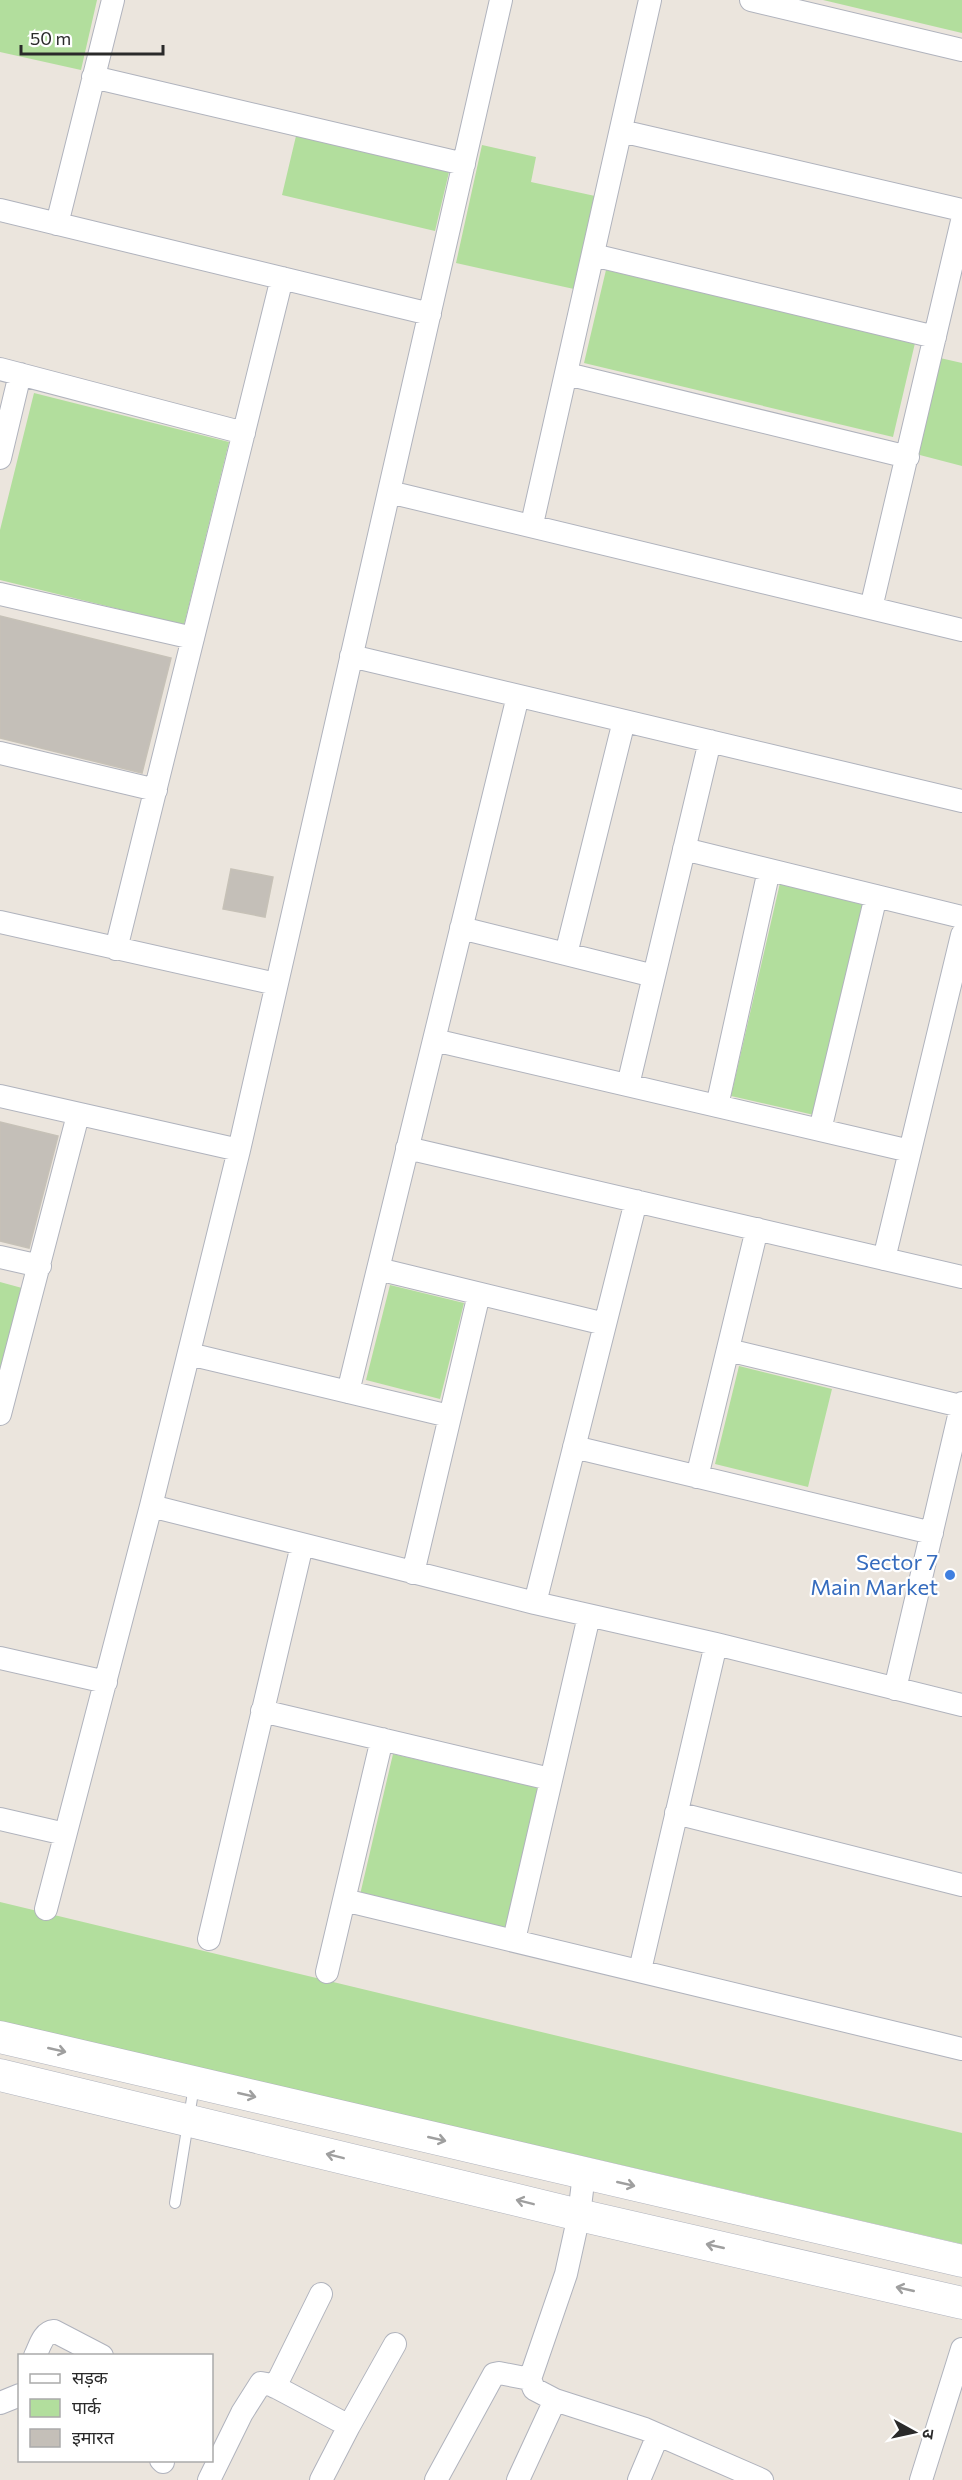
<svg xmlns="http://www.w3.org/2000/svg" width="962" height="2480" viewBox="0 0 962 2480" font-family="Commissioner,'Noto Sans Devanagari',sans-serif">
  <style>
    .green { fill: #b2de9d }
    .building { fill: #c4bfb8; stroke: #c6c1b7; stroke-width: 1.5 }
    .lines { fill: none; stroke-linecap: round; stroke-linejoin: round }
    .lane-casing { stroke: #b0b3bd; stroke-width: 12 }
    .street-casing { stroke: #b0b3bd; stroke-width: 24 }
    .secondary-casing { stroke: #b0b3bd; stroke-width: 33 }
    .lane { stroke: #fff; stroke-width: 10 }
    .street { stroke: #fff; stroke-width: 22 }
    .secondary { stroke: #fff; stroke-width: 32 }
    .oneway { stroke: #9f9f9f }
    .shop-dot { fill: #3f7fe0; stroke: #fff; stroke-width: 2 }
    .labels { text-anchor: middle; stroke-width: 4.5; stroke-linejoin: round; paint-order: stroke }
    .shop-label { font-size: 22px; fill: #366cbe; stroke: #fff; text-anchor: end }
  </style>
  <rect width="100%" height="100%" fill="#ebe5dd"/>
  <path class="green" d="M0,0H97L81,70L0,52Z
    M823,0H962V33Z
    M296,136L449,172L435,231L282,195Z
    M482,145L536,157L531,182L595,196L574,289L456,263Z
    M606,270L915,343L893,437L584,363Z
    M940,358L962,363V466L916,454Z
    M34,393L229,442L184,625L0,580V530Z
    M780,883L864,903L814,1115L731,1096Z
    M0,1282L22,1288L0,1377Z
    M390,1285L464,1303L440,1399L366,1380Z
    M739,1366L832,1389L808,1487L715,1464Z
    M393,1754L539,1788L505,1933L359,1899Z
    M0,1902L962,2133V2244L0,2021Z"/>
  <path class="building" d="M0,616L171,658L142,773L0,738Z
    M231,869L273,877L265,917L223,909Z
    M0,1122L58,1136L29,1248L0,1241Z"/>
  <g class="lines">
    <g class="lane-casing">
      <path id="lane" d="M175,2203L194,2086"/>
    </g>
    <g class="street-casing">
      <path id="street" d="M751,0L962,50
        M93,77L464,164
        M621,131L962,210
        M0,210L430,314
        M57,224L113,0
        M593,255L935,337
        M0,369L244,433
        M567,374L908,457
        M0,458L20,374
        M389,492L962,630
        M532,524L650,0
        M0,594L193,638
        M871,608L962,221
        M351,656L962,801
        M0,753L156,790
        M684,849L962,917
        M0,922L276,984
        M461,928L654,976
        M116,949L282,278
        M566,954L624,721
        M434,1040L910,1151
        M628,1085L710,741
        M0,1096L239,1150
        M717,1106L769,870
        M820,1130L876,896
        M407,1148L962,1277
        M0,1257L40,1266
        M884,1259L962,935
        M378,1269L605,1324
        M728,1350L961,1406
        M189,1354L449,1416
        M348,1392L518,696
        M0,1414L78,1115
        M574,1447L932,1533
        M697,1477L757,1229
        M151,1506L535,1603L716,1644L962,1705
        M413,1573L479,1294
        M535,1603L636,1201
        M0,1658L106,1682
        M895,1689L962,1403
        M262,1711L550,1779
        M676,1813L962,1885
        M0,1819L65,1834
        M344,1900L962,2049
        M46,1909L151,1506L239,1150L501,0
        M209,1939L302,1545
        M514,1940L589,1616
        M640,1970L716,1644
        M327,1972L382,1739
        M584,2174L579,2215L566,2274L530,2379L534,2389L555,2400L645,2429L762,2480
        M35,2356C40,2346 43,2332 54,2331L102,2356
        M275,2387L321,2294
        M0,2403L20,2395
        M161,2460L163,2462
        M209,2480L242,2413L261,2383L272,2385L349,2426L395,2344
        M321,2480L349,2426
        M436,2480L494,2374L499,2373L530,2379
        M518,2480L555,2400
        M639,2480L658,2435
        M921,2480L962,2349"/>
    </g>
    <g class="secondary-casing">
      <path id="secondary" d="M0,2037L962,2261
        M0,2075L579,2215L962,2303"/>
    </g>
    <use href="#lane" class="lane"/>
    <use href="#street" class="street"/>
    <use href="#secondary" class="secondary"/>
  </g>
  <defs><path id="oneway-shaft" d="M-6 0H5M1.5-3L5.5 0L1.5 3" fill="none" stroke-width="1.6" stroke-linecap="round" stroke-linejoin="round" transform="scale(1.5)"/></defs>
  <g class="oneway">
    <use href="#oneway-shaft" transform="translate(57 2050) rotate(13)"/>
    <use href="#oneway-shaft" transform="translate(247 2095) rotate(13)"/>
    <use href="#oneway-shaft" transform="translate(437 2139) rotate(13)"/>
    <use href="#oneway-shaft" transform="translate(335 2156) rotate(-166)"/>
    <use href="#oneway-shaft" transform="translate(626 2184) rotate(13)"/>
    <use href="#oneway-shaft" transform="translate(525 2202) rotate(-166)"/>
    <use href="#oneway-shaft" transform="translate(715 2246) rotate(-167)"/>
    <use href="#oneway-shaft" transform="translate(905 2289) rotate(-167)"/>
  </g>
  <circle class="shop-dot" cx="950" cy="1575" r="6"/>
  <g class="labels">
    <g class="shop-label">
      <text x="938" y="1570">Sector 7<tspan x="938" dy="25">Main Market</tspan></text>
    </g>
  </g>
  <rect x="18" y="2354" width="195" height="108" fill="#ffffff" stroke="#aaaaaa" stroke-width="1.5"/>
  <rect x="30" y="2374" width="30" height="9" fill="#ffffff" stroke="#aaaaaa" stroke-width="1.5"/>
  <text x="72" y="2384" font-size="18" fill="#2a2a2a">सड़क</text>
  <rect x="30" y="2399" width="30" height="18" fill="#b2de9d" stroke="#aaaaaa" stroke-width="1.5"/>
  <text x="72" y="2414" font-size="18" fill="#2a2a2a">पार्क</text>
  <rect x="30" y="2429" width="30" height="18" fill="#c4bfb8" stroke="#aaaaaa" stroke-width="1.5"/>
  <text x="72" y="2444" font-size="18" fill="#2a2a2a">इमारत</text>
  <g transform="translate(914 2432) rotate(98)" stroke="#ffffff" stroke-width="4.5" paint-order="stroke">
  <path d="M0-4.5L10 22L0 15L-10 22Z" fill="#2a2a2a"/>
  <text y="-9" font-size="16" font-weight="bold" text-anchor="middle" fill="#2a2a2a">उ</text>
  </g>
  <path d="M21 45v9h142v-9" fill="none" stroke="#2a2a2a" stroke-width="3"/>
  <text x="30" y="45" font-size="18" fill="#2a2a2a" stroke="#ffffff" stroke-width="4.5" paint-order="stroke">50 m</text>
</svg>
